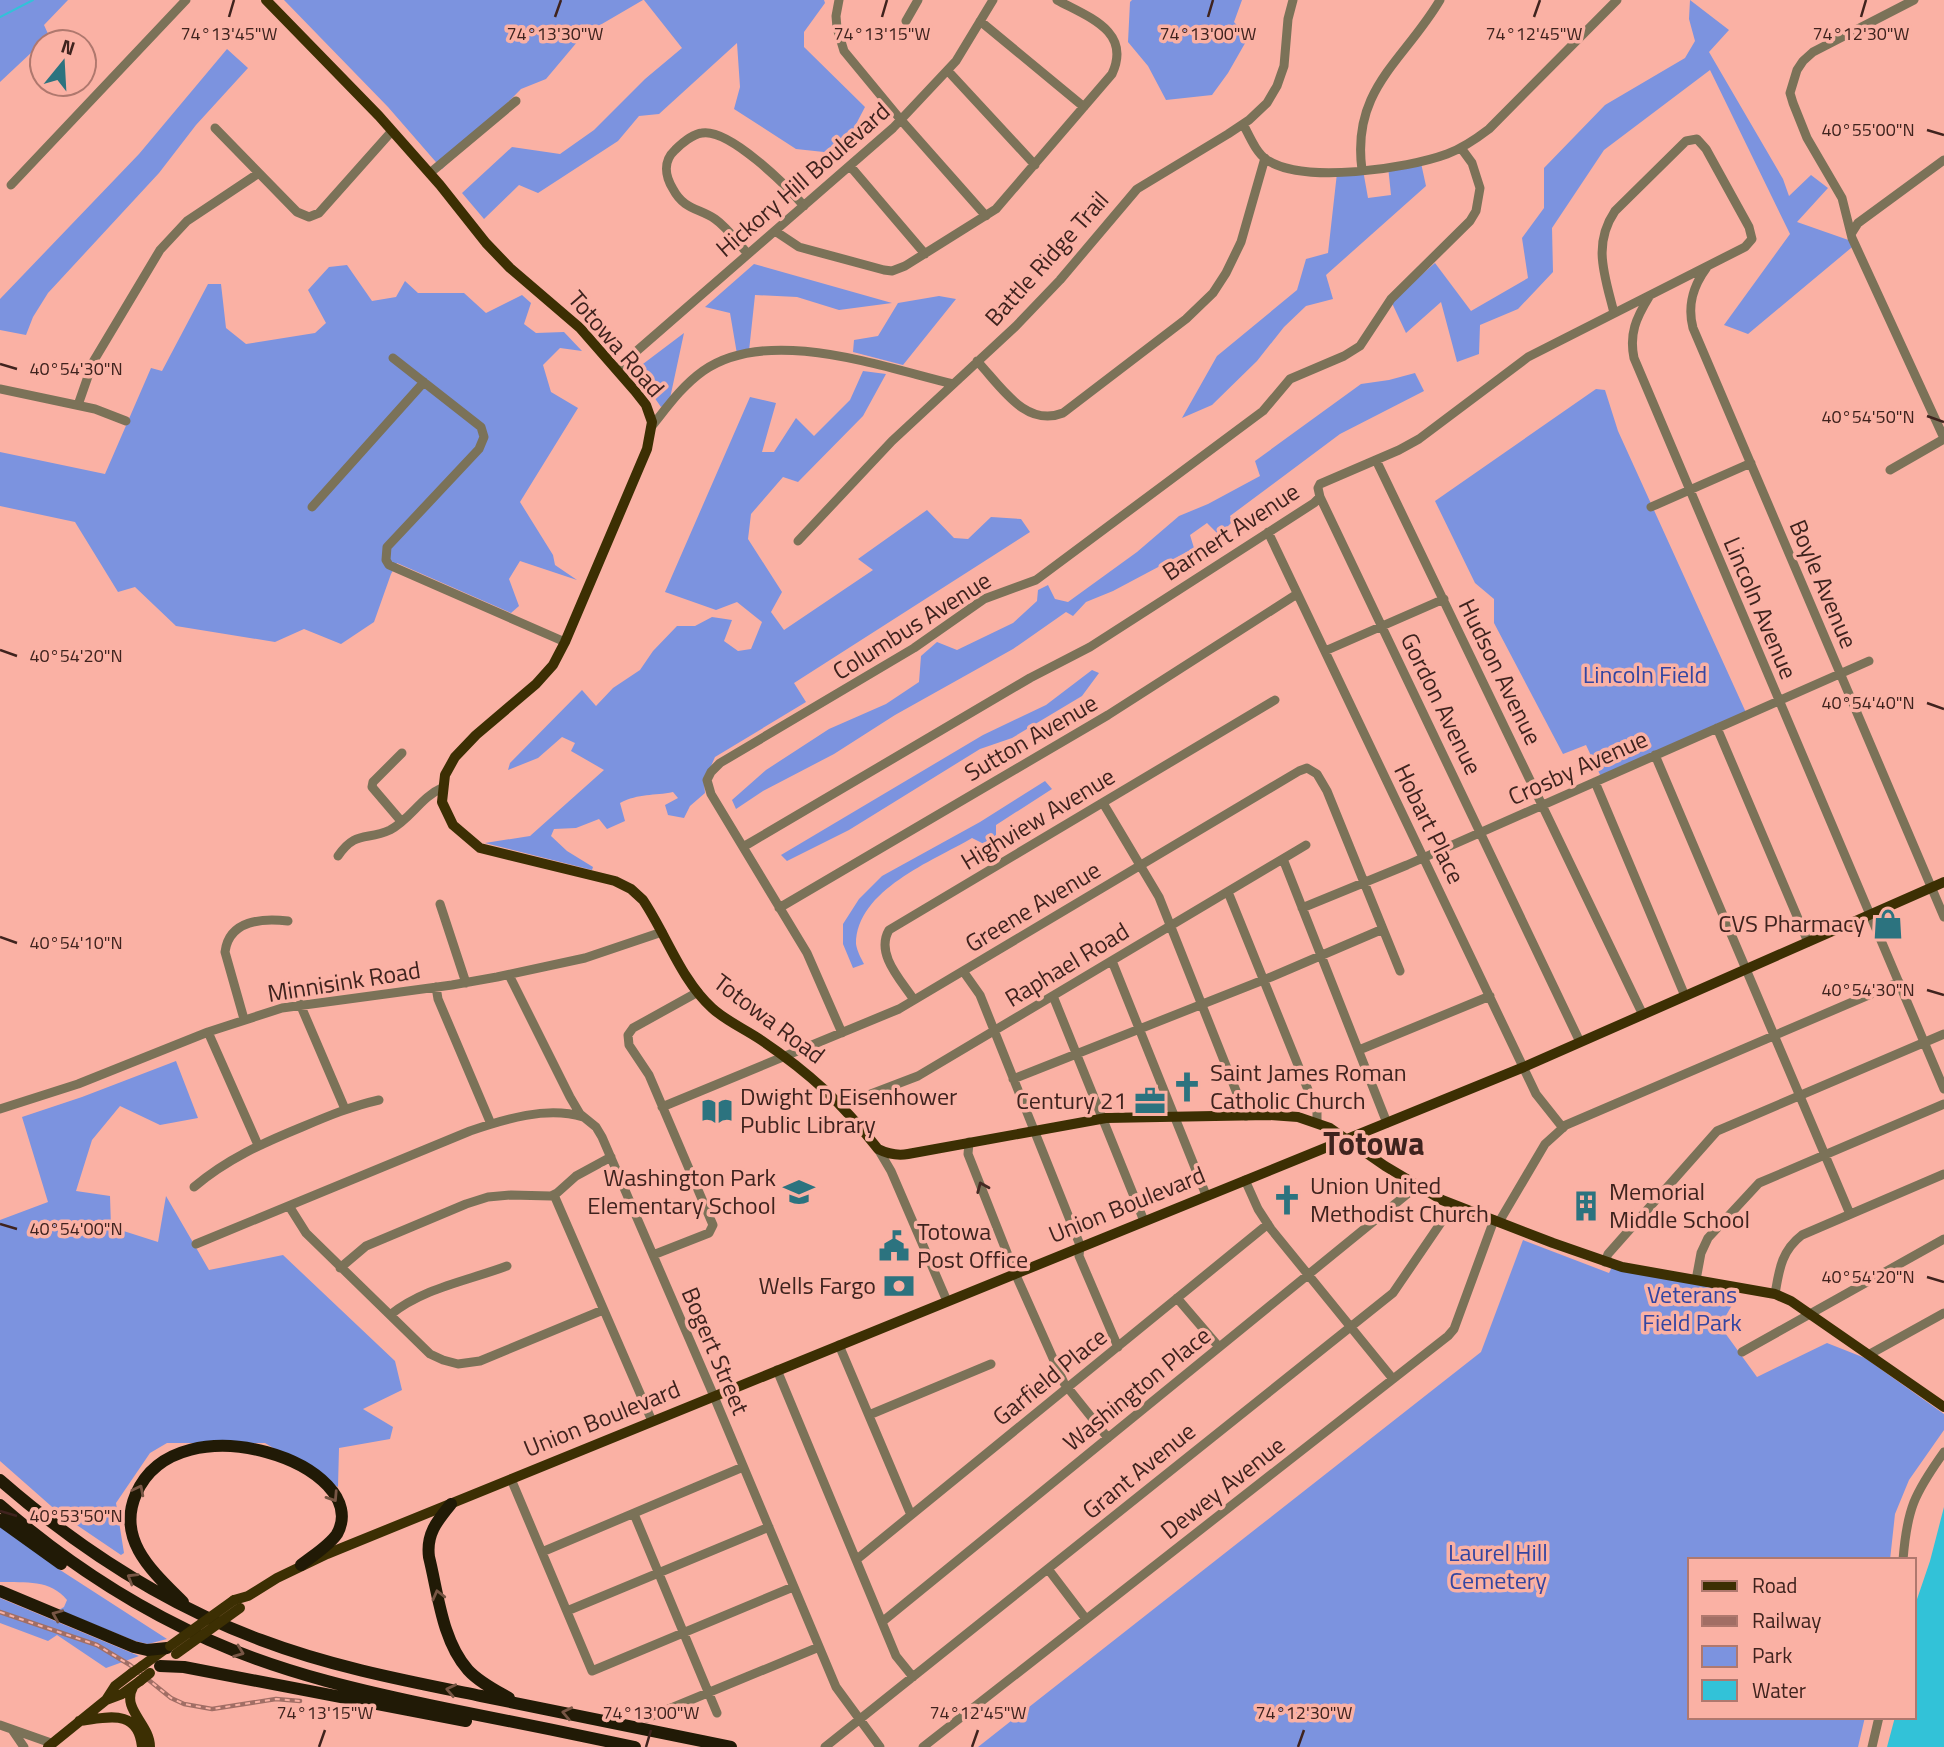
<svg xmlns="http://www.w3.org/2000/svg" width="1944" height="1747" viewBox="0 0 1944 1747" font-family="'Titillium Web',sans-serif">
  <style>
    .green { fill: #7c93df }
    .water { fill: #32c2d8 }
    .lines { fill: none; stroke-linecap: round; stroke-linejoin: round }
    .stream { stroke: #32c2d8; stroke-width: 2 }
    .minor { stroke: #7b7258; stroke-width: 9 }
    .major { stroke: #3c2f03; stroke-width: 10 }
    .highway { stroke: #211a06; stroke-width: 12 }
    .rail-casing { stroke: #a16e65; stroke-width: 4.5 }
    .rail { stroke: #fab1a4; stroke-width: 2; stroke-dasharray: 5; stroke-linecap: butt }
    .major-bridge { stroke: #3c2f03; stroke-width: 10 }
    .oneway { stroke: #452b24 }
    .oneway2 { stroke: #785645 }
    .ticks { fill: none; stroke: #3f231e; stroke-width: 2.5 }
    .labels { text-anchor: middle; stroke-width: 7; stroke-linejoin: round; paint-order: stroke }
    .street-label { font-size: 24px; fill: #3f231e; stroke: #fab1a4 }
    .park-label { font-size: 24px; fill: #3345a1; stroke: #fab1a4 }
    .poi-label { font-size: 24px; fill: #3f231e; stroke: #fab1a4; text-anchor: start }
    .district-label { font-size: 32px; font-weight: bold; fill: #3f231e; stroke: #fab1a4 }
    .ticks-label { font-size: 18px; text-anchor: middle; fill: #3f231e; stroke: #fab1a4; stroke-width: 7; stroke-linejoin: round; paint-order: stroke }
  </style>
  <rect width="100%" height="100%" fill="#fab1a4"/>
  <path class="green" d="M0,0H68L44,25L49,36L0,82Z
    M284,0H643L583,35L546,79L521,89L442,169L388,107Z
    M644,0H824L825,3L804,32V47L865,107L854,128L824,152L796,149L734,109L740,87L737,43L659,114L639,116L618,141L538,193L519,185L484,219L462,193L512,147L560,154L594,130L645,79L682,48Z
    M1132,0H1242L1234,22L1248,38L1228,73L1212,95L1166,100L1148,66L1128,42L1130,2Z
    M1690,0L1729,30L1709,52L1783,179L1789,196L1811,175L1828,188L1797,222L1857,243L1748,334L1724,325L1790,234L1710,70L1604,150L1552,228L1553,272L1518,309L1480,325L1479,354L1457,362L1441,302L1406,333L1391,301L1435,263L1471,311L1528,278L1522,238L1544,208V168L1605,105L1685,58L1695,41L1689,19Z
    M227,49L248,68L196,125L159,173L48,293L33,317L26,335L0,330V299L139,154Z
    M1421,163L1426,186L1326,275L1333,299L1306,306L1284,327L1257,361L1212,405L1182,418L1217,356L1297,290L1306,259L1328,253L1337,173L1363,170L1368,198L1391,195L1388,166Z
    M754,264L892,303L839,310L797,297L755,295L749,351L737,354L730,313L705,307Z
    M347,265L372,301L396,297L405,281L418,293H464L486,313L522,295L531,303L524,324L536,333L564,332L582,351L560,348L543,365L551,392L578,408L520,502L553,555L555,565L577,580L520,561L509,579L519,606L511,613L397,563L391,574L374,622L341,644L304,629L275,642L176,626L135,587L118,592L75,522L0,506V452L105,474L151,368L162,371L208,284H221L226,328L246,344L315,333L326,323L308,290L329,267Z
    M939,296L956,299L903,365L853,352L854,340L878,336L898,303Z
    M684,333L669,403L661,407L635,370Z
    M863,371L886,374L863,416L798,482L783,477L751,514L748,539L782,592L771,612L784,630L873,570L858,559L927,510L954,538L968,539L991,517L1021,519L1030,532L794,683L806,702L715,757L704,782L705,793L690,806L684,818L668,815L665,805L678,798L673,792C654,796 639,793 620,803L625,821L607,829L599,819L576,828L554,829L551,836L567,851L593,867L592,870L485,843L530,836L604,770L571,751L575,743L562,737L538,758L508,770L510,763L582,690L596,706L613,688L640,670L653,651L677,626H695L712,617L732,620L724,641L738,651L751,649L762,622L737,602L716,610L665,592L750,397L776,403L762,452H774L796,418L814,436L850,400Z
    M1415,373L1424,391L1340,434L1230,516L1232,522L1219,535L1207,523L1190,535L1194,548L1113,591L1086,602L1073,616L1066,612L1013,649L895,715L834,754L763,791L736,809L732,800L766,770L829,729L886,704L919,682L921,656L937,642L957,650L1013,623L1037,601L1038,590L1048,585L1055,599L1068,602L1137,552L1179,516L1208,504L1260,476L1255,461L1361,384L1389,380Z
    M1596,389L1605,390L1618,431L1748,717L1602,779L1586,745L1563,754L1494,623V599L1475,583L1435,501Z
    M1092,670L1099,673L1082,696L1012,738L980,749L849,830L787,861L781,855L983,735L1046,705Z
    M1045,781L1052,789L996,825V835L986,845L972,838C933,861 856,890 856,944C857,951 861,958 864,964L853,968L843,944V924L859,899L882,876L980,822Z
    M176,1061L198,1118L160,1125L120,1106L92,1140L76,1191L110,1196L111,1227L158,1242L166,1196L209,1270L283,1255L395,1361L402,1390L363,1409L393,1427L390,1439L339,1448L338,1487L265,1443H167L150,1453L116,1503L124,1553L121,1555L59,1513L0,1461V1220L48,1202L22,1117L82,1097Z
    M1523,1240L1609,1273L1612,1267L1738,1289L1735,1300L1720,1326L1757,1377L1827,1343L1865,1358L1944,1414V1430L1909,1480L1895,1514L1890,1560H1690V1717H1865L1858,1747H978L1481,1352Z
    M0,1525L57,1568L167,1639L148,1644L135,1641L59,1610L64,1607L67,1600C50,1579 26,1583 0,1582Z
    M0,1598L139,1656L106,1668L57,1635L48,1641L0,1623Z"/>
  <path class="water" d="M1944,1507V1747H1887L1895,1717H1914V1608L1930,1561Z"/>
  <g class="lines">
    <path class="stream" d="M0,17L33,0"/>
    <path class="minor" d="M839,0L836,16L837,28L844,51L901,120L986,216
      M1914,0L1813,52L1803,61L1797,70L1790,93L1793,103L1807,138L1842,198L1852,238L1944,438
      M906,21L918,0
      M980,21L1084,107
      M948,71L1035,165
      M1243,124C1249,135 1256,153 1267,160C1304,184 1406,169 1447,154C1463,148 1476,139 1489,129L1617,0
      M215,128L297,212L309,217L319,213L392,131
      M850,166L925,254
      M1362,170C1351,89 1404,61 1440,0
      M430,173L516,101
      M11,185L186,0
      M775,231L799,247L884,270L892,271L905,266L996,209L1112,74C1132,31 1088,17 1057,0
      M1851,234L1858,223L1944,160
      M748,254C738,243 728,228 715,219C699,208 684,210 673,189C665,176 663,161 675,150C681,144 693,134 702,133C729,128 787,186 804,206
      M1707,267C1693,286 1687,305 1693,328L1944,917
      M1649,297C1636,318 1629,334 1634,358L1944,1089
      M393,358L481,427L484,437L479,449L387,547L386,560L389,565L565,642
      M977,361C1000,385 1025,428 1063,413L1186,319L1213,293L1226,273L1241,242L1265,158
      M616,369L893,128L956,61L993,0
      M0,389L95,409L126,421
      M78,405L93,362L160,250L187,221L259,173
      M652,426C668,406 682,386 703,371C768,325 882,367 953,384
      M1376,460L1643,1015
      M1890,470L1944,439
      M1320,497L1580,1042
      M312,507L424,382
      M1651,507L1751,463
      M1268,532L1536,1094L1563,1128
      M798,541L892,441L1016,326L1060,280L1137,189L1228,134L1249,120L1267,103L1277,86L1284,66L1288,19L1293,0
      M1325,651L1444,599
      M1717,728L1808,942
      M1655,755L1850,1214
      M1595,782L1685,996
      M1103,803L1159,897L1246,1116
      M401,821L372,787L373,782L402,753
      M743,847L1030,678L1090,647L1314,503L1320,497L1318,488L1320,484L1399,450L1419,439L1528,357L1745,247L1752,239L1749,227L1706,149L1697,139L1686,141L1615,211C1592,245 1605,276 1614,313
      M338,856C356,830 366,841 390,830C410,820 421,797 442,788
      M1283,859L1387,1123
      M1228,892L1317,1112V1123
      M440,904L466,983
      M779,908L1108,715L1297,594
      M1302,908L1407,865L1869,661
      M1112,961L1206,1195
      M963,971L980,995L1080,1245L1079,1256L1118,1347
      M509,975L570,1097L580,1114L596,1127L602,1137L710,1387L836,1687L880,1747
      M436,987L438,999L491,1124
      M1053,996L1144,1221
      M914,1000C901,980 875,954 889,930L1275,700
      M300,1004L345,1109
      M244,1019L225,952C229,920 262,918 288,921
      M208,1032L258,1145
      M842,1033L807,953L711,794L707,780L711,772L720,763L914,648L984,599L1036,580L1263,411L1290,379L1344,356L1360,346L1391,299L1470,221L1476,211L1480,188L1472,163L1461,148
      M1359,1050L1490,996
      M1013,1079L1271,977L1383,929
      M842,1105L918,1076L1306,845
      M662,1107L899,1009L1299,771L1307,768L1317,774L1327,791L1400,971
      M0,1109L78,1084L208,1032L282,1008L452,985L497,977L585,958L662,932
      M969,1142L968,1154L1015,1273L1064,1383L1108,1438
      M878,1149L891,1171L947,1301
      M1245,1180L1258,1209L1271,1229L1393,1379
      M194,1187C227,1159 263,1143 302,1127C328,1116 352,1106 379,1100
      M554,1195L652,1421
      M289,1206L306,1233L430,1354L443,1360L458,1364L480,1361L603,1310
      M1499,1222L1545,1144L1566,1125L1899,982
      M196,1244L470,1131C505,1119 547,1106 583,1117
      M653,1255L709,1233L713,1225L649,1075L629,1045L628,1035L633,1028L698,992
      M1605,1262L1608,1254L1717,1131L1944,1034
      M340,1268L366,1246L466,1204L488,1197L511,1195L551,1196L557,1193L576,1176L611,1157
      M1696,1280L1701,1253L1708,1238L1759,1183L1944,1104
      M1775,1294C1779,1271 1781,1251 1802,1235L1944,1174
      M1177,1298L1219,1347
      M390,1315C423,1288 467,1281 507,1266
      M839,1345L911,1515
      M1742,1352L1944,1239
      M1870,1354L1944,1313
      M777,1370L896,1656L913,1677
      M869,1415L991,1364
      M511,1479L592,1671L793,1587
      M634,1514L717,1713
      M542,1552L743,1467
      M856,1560L1268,1224
      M1903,1560C1907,1509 1914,1494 1944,1452
      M1048,1569L1086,1619
      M567,1611L769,1527
      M882,1622L1417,1186
      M647,1718L819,1647
      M0,1725L51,1743
      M13,1731L24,1747
      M825,1747L1393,1293L1453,1205
      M923,1747L1448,1336L1454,1329L1494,1220
      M1872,1747L1879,1717"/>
    <path class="major" d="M266,0L379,116L440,185L486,243L510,268L580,328L635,391L646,405L652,422L647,449L565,642L553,665L536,684L476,735L455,757L445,775L442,802L453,825L480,848L615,881L631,889L643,900C666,934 681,980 712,1008C726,1021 745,1029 761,1040C810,1073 842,1103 878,1149C888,1154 897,1156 908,1154L1106,1118L1269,1115L1298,1117L1330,1128L1385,1166L1442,1200L1553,1243L1622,1267L1775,1294L1791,1301L1944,1407
      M234,1600L248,1596L277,1578L327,1554L1524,1067L1944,882
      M142,1666L168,1647
      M133,1687C121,1709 150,1724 150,1747
      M106,1700L115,1686L132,1673
      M79,1721C106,1718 138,1707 142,1747
      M48,1747L106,1700L122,1694L140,1681"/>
    <path class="highway" d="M0,1480C78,1548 164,1604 261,1640C332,1667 407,1681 481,1696C564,1713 648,1730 731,1747
      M451,1504C437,1521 426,1534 429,1557C438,1593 442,1641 468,1670C479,1682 495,1690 509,1698
      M0,1505C63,1560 133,1606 209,1640C285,1674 366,1692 448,1709C510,1721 573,1734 635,1747
      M0,1520L61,1564
      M0,1591L134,1647L147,1650L167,1648
      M183,1602C153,1572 116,1540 136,1494C178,1397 375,1466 337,1534C329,1546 312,1556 301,1565
      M160,1666L184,1667L466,1721"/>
    <g class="rail-casing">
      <path id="rail" d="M0,1612L97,1645L130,1665L171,1698L184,1704L212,1709L276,1699L300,1701"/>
    </g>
    <use href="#rail" class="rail"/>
    <path class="major-bridge" d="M170,1646L234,1600
      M176,1654L240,1608
      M132,1673L142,1666
      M140,1681L150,1673"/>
  </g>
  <defs><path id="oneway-chevron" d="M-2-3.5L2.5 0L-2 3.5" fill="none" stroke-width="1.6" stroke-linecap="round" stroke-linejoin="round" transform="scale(1.75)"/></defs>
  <use class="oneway" href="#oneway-chevron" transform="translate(982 1187) rotate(-113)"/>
  <g class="oneway2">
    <use href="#oneway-chevron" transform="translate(139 1490) rotate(-63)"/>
    <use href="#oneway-chevron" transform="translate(333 1497) rotate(57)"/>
    <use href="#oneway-chevron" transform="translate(132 1578) rotate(-149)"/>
    <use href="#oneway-chevron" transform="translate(438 1595) rotate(-104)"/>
    <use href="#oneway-chevron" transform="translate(57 1615) rotate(-157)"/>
    <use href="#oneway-chevron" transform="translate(239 1652) rotate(21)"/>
    <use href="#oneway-chevron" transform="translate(451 1690) rotate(-168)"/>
    <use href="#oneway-chevron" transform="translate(567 1713) rotate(-168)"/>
  </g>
  <path class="ticks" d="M229,17L234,0M555,17L561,0M882,17L887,0M1208,17L1213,0M1534,17L1540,0M1861,17L1866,0M1927,130L1944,135M0,364L17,369M1927,416L1944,422M0,650L17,656M1927,703L1944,709M0,937L17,943M1927,990L1944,995M0,1224L17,1229M1927,1277L1944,1282M0,1511L17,1516M319,1747L325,1730M646,1747L651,1730M972,1747L978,1730M1298,1747L1304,1730"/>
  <defs>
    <g id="shop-bare" transform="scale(2.415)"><path d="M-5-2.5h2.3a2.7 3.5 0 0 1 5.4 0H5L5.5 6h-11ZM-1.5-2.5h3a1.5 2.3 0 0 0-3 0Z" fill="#2c737f" stroke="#fab1a4" stroke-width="2.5" paint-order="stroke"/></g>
    <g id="church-bare" transform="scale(2.415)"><path d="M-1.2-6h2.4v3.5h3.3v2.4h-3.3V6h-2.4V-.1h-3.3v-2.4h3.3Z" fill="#2c737f" stroke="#fab1a4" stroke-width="2.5" paint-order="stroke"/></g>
    <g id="office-bare" transform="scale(2.415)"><path d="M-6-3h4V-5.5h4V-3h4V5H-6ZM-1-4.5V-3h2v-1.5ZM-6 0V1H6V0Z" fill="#2c737f" stroke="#fab1a4" stroke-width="2.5" paint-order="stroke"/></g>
    <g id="library-bare" transform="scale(2.415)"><path d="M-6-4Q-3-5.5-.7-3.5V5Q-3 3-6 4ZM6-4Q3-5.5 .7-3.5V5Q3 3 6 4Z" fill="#2c737f" stroke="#fab1a4" stroke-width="2.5" paint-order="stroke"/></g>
    <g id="school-bare" transform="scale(2.415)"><path d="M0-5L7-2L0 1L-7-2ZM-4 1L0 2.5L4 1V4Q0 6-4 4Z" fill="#2c737f" stroke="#fab1a4" stroke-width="2.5" paint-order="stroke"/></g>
    <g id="building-bare" transform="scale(2.415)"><path d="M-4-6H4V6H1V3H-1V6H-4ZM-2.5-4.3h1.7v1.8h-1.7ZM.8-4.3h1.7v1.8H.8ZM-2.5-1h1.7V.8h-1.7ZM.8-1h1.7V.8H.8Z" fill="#2c737f" stroke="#fab1a4" stroke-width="2.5" paint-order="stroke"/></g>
    <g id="civic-bare" transform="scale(2.415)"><path d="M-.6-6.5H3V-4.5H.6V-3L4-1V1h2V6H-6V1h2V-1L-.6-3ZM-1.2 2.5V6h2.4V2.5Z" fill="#2c737f" stroke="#fab1a4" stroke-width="2.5" paint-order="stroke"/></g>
    <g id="bank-bare" transform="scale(2.415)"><path d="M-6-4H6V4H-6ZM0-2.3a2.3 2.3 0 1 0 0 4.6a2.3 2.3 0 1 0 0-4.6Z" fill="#2c737f" stroke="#fab1a4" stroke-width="2.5" paint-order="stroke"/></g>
  </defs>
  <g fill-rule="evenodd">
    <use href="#shop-bare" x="1888" y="924"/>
    <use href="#church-bare" x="1187" y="1087"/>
    <use href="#office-bare" x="1150" y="1101"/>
    <use href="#library-bare" x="717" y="1111"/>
    <use href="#school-bare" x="799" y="1192"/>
    <use href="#church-bare" x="1287" y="1200"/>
    <use href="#building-bare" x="1586" y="1206"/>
    <use href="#civic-bare" x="894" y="1246"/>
    <use href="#bank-bare" x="899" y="1286"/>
  </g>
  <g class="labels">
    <g class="street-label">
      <text transform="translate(803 180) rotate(-41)" y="8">Hickory Hill Boulevard</text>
      <text transform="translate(1047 259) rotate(-48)" y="8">Battle Ridge Trail</text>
      <text transform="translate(616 344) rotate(49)" y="8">Totowa Road</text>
      <text transform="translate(1231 532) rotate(-33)" y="8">Barnert Avenue</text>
      <text transform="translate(1823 584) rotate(67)" y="8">Boyle Avenue</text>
      <text transform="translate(1760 608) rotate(67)" y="8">Lincoln Avenue</text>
      <text transform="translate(912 626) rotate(-32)" y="8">Columbus Avenue</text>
      <text transform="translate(1500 672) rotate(64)" y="8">Hudson Avenue</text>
      <text transform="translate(1441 704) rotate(64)" y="8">Gordon Avenue</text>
      <text transform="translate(1031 738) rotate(-30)" y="8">Sutton Avenue</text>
      <text transform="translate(1578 768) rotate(-24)" y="8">Crosby Avenue</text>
      <text transform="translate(1038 819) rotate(-31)" y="8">Highview Avenue</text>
      <text transform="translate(1429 824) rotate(64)" y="8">Hobart Place</text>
      <text transform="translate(1033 907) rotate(-31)" y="8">Greene Avenue</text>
      <text transform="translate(1067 965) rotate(-31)" y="8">Raphael Road</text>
      <text transform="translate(344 982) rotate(-9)" y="8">Minnisink Road</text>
      <text transform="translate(769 1019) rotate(37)" y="8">Totowa Road</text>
      <text transform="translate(1127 1205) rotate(-22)" y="8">Union Boulevard</text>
      <text transform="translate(715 1351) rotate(67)" y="8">Bogert Street</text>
      <text transform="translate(1050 1377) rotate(-39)" y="8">Garfield Place</text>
      <text transform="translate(1137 1389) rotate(-39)" y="8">Washington Place</text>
      <text transform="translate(602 1419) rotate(-22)" y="8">Union Boulevard</text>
      <text transform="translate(1139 1471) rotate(-39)" y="8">Grant Avenue</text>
      <text transform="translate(1223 1488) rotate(-38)" y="8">Dewey Avenue</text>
    </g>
    <g class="park-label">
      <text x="1645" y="683">Lincoln Field</text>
      <text x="1692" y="1303">Veterans<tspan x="1692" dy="28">Field Park</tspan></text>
      <text x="1498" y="1561">Laurel Hill<tspan x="1498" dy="28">Cemetery</tspan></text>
    </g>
    <g class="poi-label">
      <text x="1865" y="932" text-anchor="end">CVS Pharmacy</text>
      <text x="1210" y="1081">Saint James Roman<tspan x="1210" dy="28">Catholic Church</tspan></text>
      <text x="740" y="1105">Dwight D Eisenhower<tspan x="740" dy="28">Public Library</tspan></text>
      <text x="1127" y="1109" text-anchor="end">Century 21</text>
      <text x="776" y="1186" text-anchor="end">Washington Park<tspan x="776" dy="28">Elementary School</tspan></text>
      <text x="1310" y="1194">Union United<tspan x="1310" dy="28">Methodist Church</tspan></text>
      <text x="1609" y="1200">Memorial<tspan x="1609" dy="28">Middle School</tspan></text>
      <text x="917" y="1240">Totowa<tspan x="917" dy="28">Post Office</tspan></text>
      <text x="876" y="1294" text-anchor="end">Wells Fargo</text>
    </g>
    <g class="district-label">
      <text x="1374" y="1155">Totowa</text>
    </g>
  </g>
  <g class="ticks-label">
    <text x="229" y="40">74°13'45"W</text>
    <text x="555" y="40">74°13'30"W</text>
    <text x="882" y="40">74°13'15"W</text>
    <text x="1208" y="40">74°13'00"W</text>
    <text x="1534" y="40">74°12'45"W</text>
    <text x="1861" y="40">74°12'30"W</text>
    <text x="1868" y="136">40°55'00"N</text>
    <text x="76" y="375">40°54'30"N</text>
    <text x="1868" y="423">40°54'50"N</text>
    <text x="76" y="662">40°54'20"N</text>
    <text x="1868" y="709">40°54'40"N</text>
    <text x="76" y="949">40°54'10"N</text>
    <text x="1868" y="996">40°54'30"N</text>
    <text x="76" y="1235">40°54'00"N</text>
    <text x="1868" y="1283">40°54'20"N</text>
    <text x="76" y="1522">40°53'50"N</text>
    <text x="325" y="1719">74°13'15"W</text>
    <text x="651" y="1719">74°13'00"W</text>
    <text x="978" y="1719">74°12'45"W</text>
    <text x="1304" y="1719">74°12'30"W</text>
  </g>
  <rect x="1688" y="1558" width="228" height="161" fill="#fab1a4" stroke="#af786e" stroke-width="2"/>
  <rect x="1702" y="1581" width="35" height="10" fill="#3c2f03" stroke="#af786e" stroke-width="2"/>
  <text x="1752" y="1593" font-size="21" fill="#3f231e">Road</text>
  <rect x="1702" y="1616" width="35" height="10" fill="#a16e65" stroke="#af786e" stroke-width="2"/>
  <text x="1752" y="1628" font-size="21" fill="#3f231e">Railway</text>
  <rect x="1702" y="1646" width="35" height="21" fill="#7c93df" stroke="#af786e" stroke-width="2"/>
  <text x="1752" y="1663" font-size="21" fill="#3f231e">Park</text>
  <rect x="1702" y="1680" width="35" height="21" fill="#32c2d8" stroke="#af786e" stroke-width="2"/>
  <text x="1752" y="1698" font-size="21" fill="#3f231e">Water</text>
  <g transform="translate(63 63) rotate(18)"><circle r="33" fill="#fab1a4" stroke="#af786e" stroke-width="2"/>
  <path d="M0-5L12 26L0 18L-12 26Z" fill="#2c737f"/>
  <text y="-10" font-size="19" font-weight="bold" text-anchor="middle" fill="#3f231e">N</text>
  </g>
</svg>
